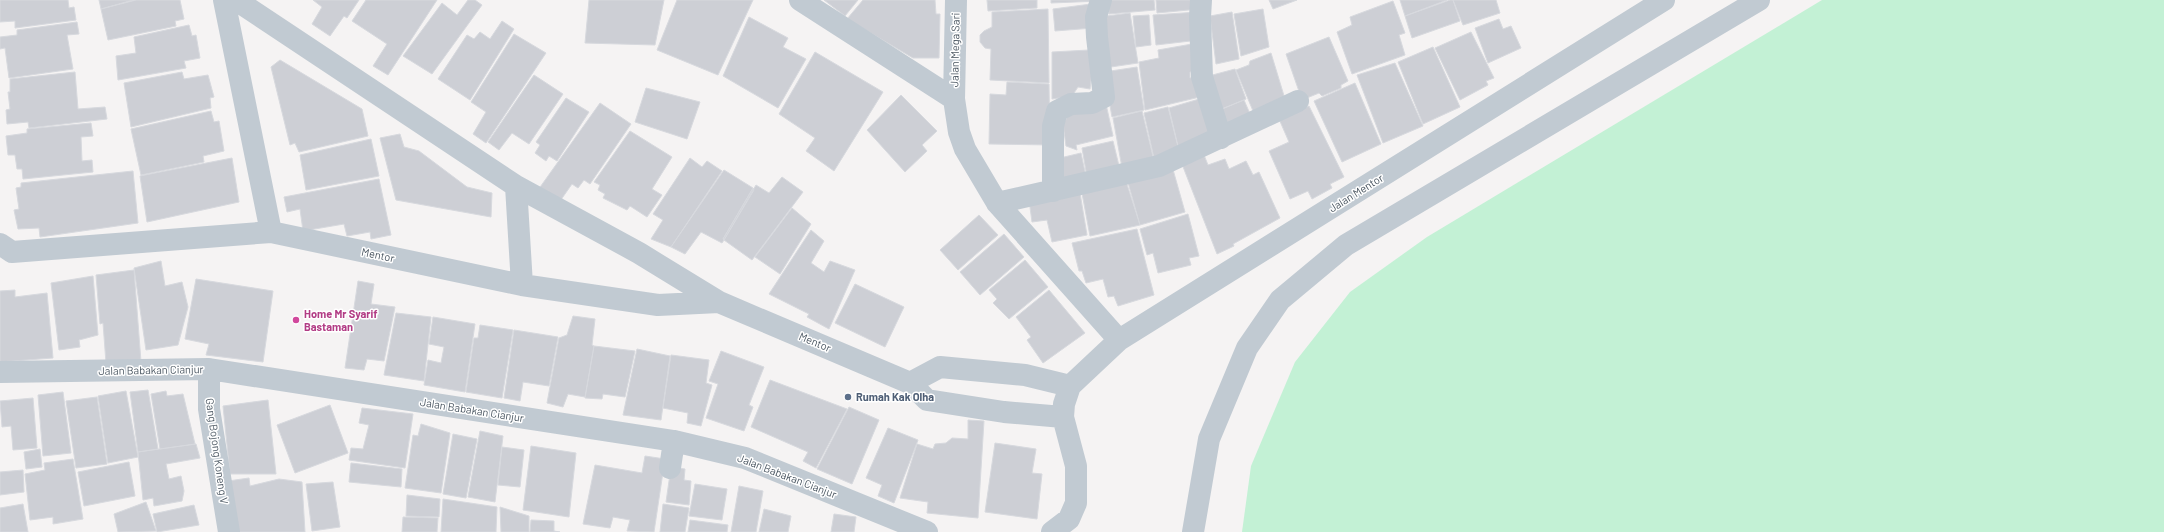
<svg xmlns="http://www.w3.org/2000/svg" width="2164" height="532" viewBox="0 0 2164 532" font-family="Barlow,sans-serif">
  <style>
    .green { fill: #c3f1d5 }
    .building { fill: #cdcfd5; stroke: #d7d9de }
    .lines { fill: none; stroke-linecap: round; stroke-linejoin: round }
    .minor { stroke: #c1cad2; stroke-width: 22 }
    .hotel-dot { fill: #d1479c; stroke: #fff; stroke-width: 1.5 }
    .service-dot { fill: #5c6f8a; stroke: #fff; stroke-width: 1.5 }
    .labels { text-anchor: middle; stroke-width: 3; stroke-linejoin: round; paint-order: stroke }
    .street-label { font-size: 11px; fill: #4a5661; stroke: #fff }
    .hotel-label { font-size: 11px; font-weight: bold; fill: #b23c85; stroke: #fff; text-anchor: start }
    .service-label { font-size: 11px; font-weight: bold; fill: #4e5e75; stroke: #fff; text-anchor: start }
  </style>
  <rect width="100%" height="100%" fill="#f5f3f3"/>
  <path class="green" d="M1822,0H2164V532H1242L1251,466L1295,362L1350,292L1427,237Z"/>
  <path class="building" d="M0,0H68L69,8L74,7L76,20L15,28V21L0,22Z
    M99,0H133L101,9Z
    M136,0H180L184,19L175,21L176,26L108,40L101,9Z
    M313,0H359L347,18L344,16L330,36L312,24L322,7Z
    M366,0H437L388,75L373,66L387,44L352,21Z
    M468,0H475L482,5L432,74L403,56L442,3L457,15Z
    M589,0H664L655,45L585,43Z
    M677,0H753L718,75L657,50Z
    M824,0H858L845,16Z
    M863,0H935L936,14H940L939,58H913L847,19Z
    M987,0H1037V8L988,11Z
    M1051,0H1100V1L1051,3Z
    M1108,0H1154L1155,10L1109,14Z
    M1156,0H1198L1199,9L1157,13Z
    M1269,0H1297L1273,9Z
    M1400,0H1447L1405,16Z
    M1450,0H1453L1460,21L1412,38L1405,16Z
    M1453,0H1496L1500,13L1463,25Z
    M1393,1L1405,33L1399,35L1405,55L1352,74L1337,32L1352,25L1350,17Z
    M1091,4L1093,28L1055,31L1053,9Z
    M1048,9L1049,83L990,80L991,49L985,48L980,42V35L984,31L992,27V12Z
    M1263,9L1269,47L1241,56L1234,14Z
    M1198,12L1199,40L1156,45L1153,15Z
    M1232,12L1239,59L1216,64L1210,16Z
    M1130,13L1138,63L1104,68L1099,17Z
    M1149,15L1151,45L1136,47L1133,16Z
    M749,17L788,38L783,47L806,59L778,108L723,76Z
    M1499,19L1503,29L1511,26L1521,48L1488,63L1475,28Z
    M502,21L514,29L470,100L438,79L467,35L474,39L480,32L490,39Z
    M77,22L79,34L67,35L73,69L9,78L5,48L0,49V37L17,35V30Z
    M189,25L192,36L196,35L200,58L184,61L186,68L118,80L116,56L136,53L134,37Z
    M1471,32L1494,78L1486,81L1488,85L1460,100L1435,48Z
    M514,34L546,53L486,143L473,134L486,112L471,102Z
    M1329,37L1348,81L1341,85V88L1322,96L1319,93L1302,100L1286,54Z
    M1192,44L1197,71L1190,72V78L1199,76L1204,96L1145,110L1139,62L1159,58L1158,50Z
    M1433,47L1460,107L1423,124L1398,62Z
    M1089,50L1094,55L1090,89L1078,87L1072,96L1052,99V52Z
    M815,52L883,92L834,171L806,151L815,138L779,114Z
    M1271,53L1285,99L1253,111L1236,70L1249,65L1250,61Z
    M280,60L362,109L368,136L299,152L295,143L290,145L271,67Z
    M1395,63L1423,126L1383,143L1357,75Z
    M1137,67L1144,110L1112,117L1104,72Z
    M1235,69L1246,99L1214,112L1205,77Z
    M75,72L78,109L105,107L107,119L29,128L28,122L7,124L6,110L10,109L8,92H10V79Z
    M182,72L184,79L208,75L214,97L210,98L211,108L131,127L124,83Z
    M534,75L563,94L529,144L512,133L499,150L488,142Z
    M1007,82L1049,84L1050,145L989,144L990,94L1006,95Z
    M1355,83L1381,144L1342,162L1314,101Z
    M646,88L700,102L687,139L635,122Z
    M901,95L937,131L922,145L927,151L905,172L867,130Z
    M1206,97L1216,135L1179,150L1169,108Z
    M566,98L589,112L557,161L549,156L546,161L535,153L540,145L536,142Z
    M1244,100L1254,123L1222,135L1215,112Z
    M600,103L631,124L590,184L584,180L578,188L572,184L558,204L538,190Z
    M1106,104L1113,136L1076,145L1077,150L1066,146L1063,124L1070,113Z
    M1309,106L1344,177L1330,184L1332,188L1312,199L1308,191L1290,199L1269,151L1289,142L1279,119Z
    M1168,107L1179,151L1154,158L1144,113Z
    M211,111L214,122L219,121L224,151L203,156L204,162L141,175L131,129Z
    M1142,111L1155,165L1123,173L1113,118Z
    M91,123L93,136L81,137L82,161L92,160L93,172L23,179L22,169H17L15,155H8L6,136L27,133V129Z
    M630,131L672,157L652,189L662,195L647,217L630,206L627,210L603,198L605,194L598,190L600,185L594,182Z
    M400,134L404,147L419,151L467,187L492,193L491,217L396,200L380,138Z
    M371,139L379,176L306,190L300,155Z
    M1113,141L1120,170L1087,177L1082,148Z
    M1202,150L1208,165L1225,159L1229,169L1246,161L1253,175L1259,172L1280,218L1233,244L1234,246L1217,254L1180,159Z
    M1081,153L1087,181L1064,185L1060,158Z
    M232,158L239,202L147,222L140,176Z
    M690,158L702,167L707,161L722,171L671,247L651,239L663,220L653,214Z
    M1172,166L1185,212L1140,225L1127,179Z
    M724,170L753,188L723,239L724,240L722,243L701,232L685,254L671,247Z
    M133,171L138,223L40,237L39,228L18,229L14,210L19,209L16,188L21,187V183Z
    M782,177L803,192L752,260L724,240L756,185L769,193Z
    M1125,178L1140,225L1090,236L1081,188Z
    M379,179L391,235L371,239L370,232L347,236L344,224L303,231L300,209L287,212L284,197Z
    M1079,187L1087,235L1052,242L1047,220L1032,222L1029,200Z
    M753,188L754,190L724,240L723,239Z
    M792,208L811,224L780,274L755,257Z
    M1188,214L1199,256L1189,258L1191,265L1158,273L1153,253L1147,255L1140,229Z
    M979,215L998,235L958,270L940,250Z
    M1137,229L1154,295L1118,306L1114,296L1108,297L1103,279L1086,283L1082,271H1079L1072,243Z
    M811,230L824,241L811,263L824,272L830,261L855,270L829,329L807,317L809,314L769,294Z
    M1004,234L1024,257L980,295L960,272Z
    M1025,260L1048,287L1009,319L993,303L997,299L989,290Z
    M161,261L165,286L182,282L188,307L178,345L146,350L134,268Z
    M134,270L141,362L106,363L103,323L100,324L96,275Z
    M93,276L98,335L79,340L80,347L59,350L51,283Z
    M196,279L273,291L263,362L206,355L209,344L185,339Z
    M358,281L374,284L371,304L395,307L384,361L367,359L364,370L345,368Z
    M855,284L904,307L885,347L835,323Z
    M15,290V297L47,293L53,358L0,362V291Z
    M1049,290L1085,333L1043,363L1027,340L1031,337L1016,317Z
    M396,313L431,317L424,381L384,375Z
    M573,316L595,319L592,345L594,346L585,397L568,394L563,407L547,403L559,338L567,335Z
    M433,317L475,324L465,392L424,385L428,360L441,363L444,347L429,344Z
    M480,325L513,330L502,398L466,392L474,338H478Z
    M514,330L558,337L549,386L523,382L520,401L504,398Z
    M594,346L635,351L625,397L603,394L602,399L585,398Z
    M637,349L670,356L661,420L623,415Z
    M721,351L764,367L749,405L753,407L744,431L706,418L718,384L709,381Z
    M671,355L709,360L706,383L712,385L701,426L687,423L688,413L663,408Z
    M770,380L847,409L816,468L803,461L808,452L751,427Z
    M148,390L158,449L138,452L130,392Z
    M126,391L138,457L108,463L98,396Z
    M166,391L167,396L183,394L195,444L160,449L151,394Z
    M63,392L71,453L43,456L38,395Z
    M97,397L107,464L76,468L66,401Z
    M33,398L37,448L13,450L11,426L2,427L0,401Z
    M268,400L276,474H230L223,406Z
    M330,405L348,453L295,473L277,425Z
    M849,407L879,420L852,484L817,469Z
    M362,408L413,414L405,468L349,460L351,448L363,449L369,425L359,423Z
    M968,420L984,421L978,518L927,513L928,502L900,498L917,444L933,449L935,444L946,443L952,438L968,439Z
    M421,424L450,433L441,493L405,488L413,435L418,436Z
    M888,428L918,440L894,503L878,496L882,485L866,478Z
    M480,431L503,436L495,502L468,497Z
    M453,434L477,439L466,498L443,494Z
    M995,443L1036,449L1032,473L1042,474L1037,519L985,512Z
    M196,444L200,458L166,464L169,479L181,476L184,491L182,501L154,506L153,498L143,500L138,452Z
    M531,446L576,453L569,517L523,510Z
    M502,447L524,450L520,487L498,485Z
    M40,449L42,467L26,469L24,452Z
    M645,456L665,459L654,532L627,531L630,520L613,517L610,528L583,524L595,465L642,473Z
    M73,459L83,519L53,524V517L30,520L25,474L45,470L44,463Z
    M129,462L135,496L84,506L78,472Z
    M351,463L402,469L401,487L349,482Z
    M671,467L685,469L684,480L691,481L689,505L666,502Z
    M23,470L24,492L0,495V472Z
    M249,478L250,486L279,479L302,482L305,532H238L228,481Z
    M333,482L340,527L312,531L306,484Z
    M695,484L727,489L722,520L689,516Z
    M739,486L763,491L756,532H731Z
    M407,495L440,499L439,517L406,516Z
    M443,499L497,507L496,532H441Z
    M146,502L156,531L118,532L114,514Z
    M23,504L28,532H0V508Z
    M663,504L689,508L685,532H660Z
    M194,505L199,525L157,532L153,514Z
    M500,507L529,516V532H501Z
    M764,509L791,516L788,532H759Z
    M834,514L856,517L854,532H831Z
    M403,517L438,518L437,532H402Z
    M531,520L554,521V531L560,532H530Z
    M690,520L728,525L727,532H688Z"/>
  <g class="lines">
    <path class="minor" d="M224,0L271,232
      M236,0L516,186L639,253L719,302L910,383L927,400L1004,412L1063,417
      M800,0L954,99
      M956,0L954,99L959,132L965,149L997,203L1119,340
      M1201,0L1200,17L1202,77L1221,138
      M516,186L522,285
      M1053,191V126L1057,111L1071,104L1092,103L1104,97L1097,37L1096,17L1101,0
      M997,203L1159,166L1298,101
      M0,244L12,252L271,232L522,285L658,305L719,302
      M209,369V409L229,532
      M0,372L209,369L674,441L745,458L927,532
      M910,383L940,367L1025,375L1070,386
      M670,468L674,441
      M1052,532L1069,519L1076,503V466L1063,417L1064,404L1070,386L1119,340L1664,0
      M1193,532L1209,439L1247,348L1280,300L1346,245L1759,0"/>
  </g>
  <circle class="hotel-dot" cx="296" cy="320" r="4"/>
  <circle class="service-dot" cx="848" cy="397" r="4"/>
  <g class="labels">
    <g class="street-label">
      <text transform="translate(955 50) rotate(-89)" y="4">Jalan Mega Sari</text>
      <text transform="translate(1356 193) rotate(-32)" y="4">Jalan Mentor</text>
      <text transform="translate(378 255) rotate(12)" y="4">Mentor</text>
      <text transform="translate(815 342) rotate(23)" y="4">Mentor</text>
      <text transform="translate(151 370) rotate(-1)" y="4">Jalan Babakan Cianjur</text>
      <text transform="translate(472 410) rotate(9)" y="4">Jalan Babakan Cianjur</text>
      <text transform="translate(217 451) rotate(82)" y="4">Gang Bojong Koneng V</text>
      <text transform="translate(787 476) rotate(21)" y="4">Jalan Babakan Cianjur</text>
    </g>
    <g class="hotel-label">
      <text x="304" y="318">Home Mr Syarif<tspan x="304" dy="13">Bastaman</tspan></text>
    </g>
    <g class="service-label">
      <text x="856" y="401">Rumah Kak Olha</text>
    </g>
  </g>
</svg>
